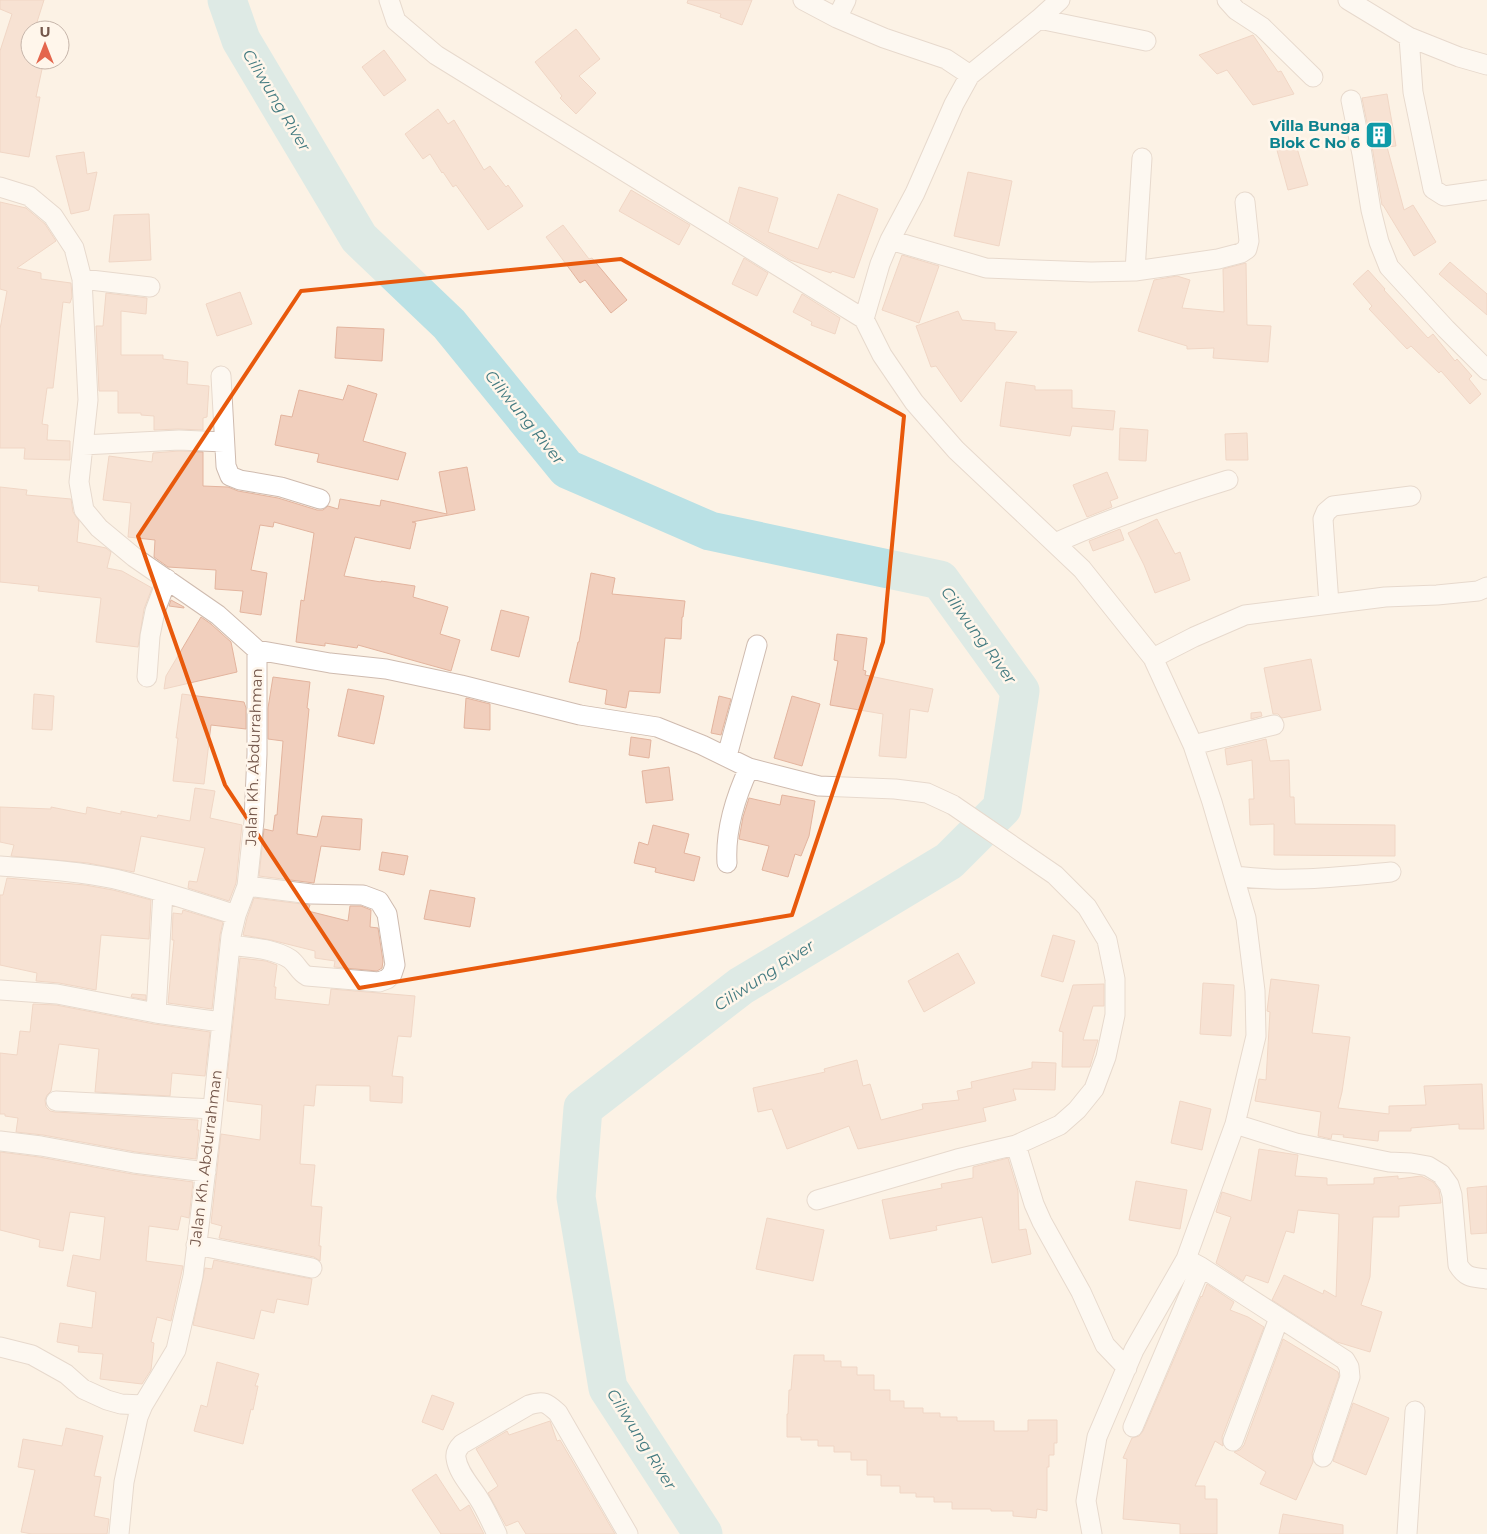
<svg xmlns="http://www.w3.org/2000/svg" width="1487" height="1534" viewBox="0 0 1487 1534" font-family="Montserrat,sans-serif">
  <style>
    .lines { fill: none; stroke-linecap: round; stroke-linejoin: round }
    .river { stroke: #bae1e5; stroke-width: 39 }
    .building { fill: #f1cfbd; stroke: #e3b49e }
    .minor-casing { stroke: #cfbbaf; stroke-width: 21 }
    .minor { stroke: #fff; stroke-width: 19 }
    .marked { fill: none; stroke: #e8590c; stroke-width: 4; stroke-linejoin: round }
    .labels { text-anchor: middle; stroke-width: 5; stroke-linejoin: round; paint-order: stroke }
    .culture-label { font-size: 15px; font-weight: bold; fill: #0d838f; stroke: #fff6eb; text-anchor: end }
    .street-label { font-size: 15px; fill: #74574b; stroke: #fff6eb }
    .water-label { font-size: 16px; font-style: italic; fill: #427a80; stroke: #fff6eb }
  </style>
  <rect width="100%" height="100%" fill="#fcf2e5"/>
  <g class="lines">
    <path class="river" d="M227,0L241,40L359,238L449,324L567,469L710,531L940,580L1020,691L1002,808L949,861L741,986L583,1108L576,1197L608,1388L703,1534"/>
  </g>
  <path class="building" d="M0,0H44L37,22L51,25L50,30H30V60H44L36,97H40L29,157L0,152V51L12,14L0,9Z
    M688,0H752L742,25L720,17L721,14L687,3Z
    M576,29L600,59L579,76L596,93L576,114L560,98L562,96L535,62Z
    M1253,35L1278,72L1281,71L1294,94L1253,105L1227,70L1217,74L1199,55Z
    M384,50L406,80L384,96L362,67Z
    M1387,94L1396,146L1387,147L1404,210L1413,205L1436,242L1414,256L1383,205H1382L1373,152L1362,98Z
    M438,109L448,124L454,120L484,170L490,166L506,187L508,185L523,206L488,230L456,185L453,187L443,172L442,173L430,154L423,159L405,134Z
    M1294,138L1308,185L1288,190L1275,143Z
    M84,152L87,174L97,172L89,210L71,214L56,156Z
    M968,172L1012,181L999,246L954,236Z
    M739,187L778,198L768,232L818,249L838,194L878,209L854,278L832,271L831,273L790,260L729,222Z
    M631,190L690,225L679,245L619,211Z
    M0,202L26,208L45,224L56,241L17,268L41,273V279L71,283L72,297L70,303L63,302L53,388H47L42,424L48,425L47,440L70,441V460L24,459L25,448H0V329L7,291L0,289Z
    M149,214L151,260L109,262L114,215Z
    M563,225L589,259L592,258L627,300L611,313L585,280L580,283L546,237Z
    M902,255L939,266L919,323L882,310Z
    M744,258L768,273L757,296L732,284Z
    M1450,262L1487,294V315L1439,274Z
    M1246,263L1247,325L1271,326L1268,362L1213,358L1214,348L1187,349V346L1138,331L1154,280L1177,276L1190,280L1182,308L1224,312L1223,269Z
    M1368,270L1385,289L1384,290L1428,338L1433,334L1455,361L1457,359L1472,376L1469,379L1481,394L1470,404L1441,371L1439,373L1411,346L1407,349L1369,309L1372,306L1353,284Z
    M240,292L252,324L217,336L206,304Z
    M106,293L147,298L146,314L121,311V355H163V359L188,362L187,384L209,386L207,417L203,418V430L178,429L154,430V416L141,415V413H118V391H99L96,326H103Z
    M802,294L840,318L835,334L811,325L812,322L793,312Z
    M958,311L962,320L995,323V330L1017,332L961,402L936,366L931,367L916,326Z
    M337,327L384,329L382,361L335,358Z
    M1006,382L1035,386V390H1072V408L1115,411L1113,430L1072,426L1070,436L1000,426Z
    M348,385L377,394L363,441L406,453L398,480L317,462L319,454L275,445L281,415L292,417L299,390L343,400Z
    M1120,428L1148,430L1146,461L1119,460Z
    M1247,433L1248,460H1226L1225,434Z
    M179,451L203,452V486L228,487L238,491L278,498L317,510H323L328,506L338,509L340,499L380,506L381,500L447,514L439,472L467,467L475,510L412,522L416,523L410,549L355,537L344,576L381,582V581L415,586L413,597L448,607L440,634L460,640L451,671L358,645L357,648L325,643V646L296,642L301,600L304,601L314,533L274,522L273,527L260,525L251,570L267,573L261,615L240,612L243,591L215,589L216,570L168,567L154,557L155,540L128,537L131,503L103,500L109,456L152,462L153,453Z
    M1107,472L1118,498L1110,501L1112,507L1087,517L1073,485Z
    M0,487L27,490L26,495L71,499L73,512L79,521L77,542L106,548L111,552L107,568L122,571L152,588L144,609L138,647L96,642L101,598L38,591L39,586L0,582Z
    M1157,519L1175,554L1180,552L1190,580L1155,593L1144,565L1128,533Z
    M1120,529L1124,540L1093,551L1089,541Z
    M591,573L615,578L612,594L685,601L683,617H682L681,639L665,638L660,693L629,691L626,708L605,704L607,690L569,682L578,642H579Z
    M171,600L184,607V608L169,606Z
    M501,610L529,617L519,657L491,650Z
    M201,617L211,624L231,642L237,672L164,689L166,676Z
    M837,634L867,638L863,670L866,671L865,675L933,689L928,712L910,709L906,758L879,756L883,714L830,705L838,661L834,660Z
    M1311,659L1321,710L1282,718L1278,714H1273L1264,668Z
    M273,677L310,682L307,708L309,709L297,834L317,837L322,816L362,819L360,850L321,846L314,883L259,876L264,829L273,831L275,815H277L283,741L268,739V708Z
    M348,689L384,696L374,744L338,736Z
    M34,694L54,696L52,730L32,729Z
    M182,694L244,702L246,708V729L211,725L204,784L173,781L178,738H176Z
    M719,696L731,699L721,735L711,733Z
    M792,696L820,704L802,766L774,758Z
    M466,698L490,704V730L464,728Z
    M1261,712L1262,716L1251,719V713Z
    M631,737L651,740L649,758L629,755Z
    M1266,739L1270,761L1289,760L1290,797H1294L1295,824L1395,825V856L1274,855V824L1250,825L1249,799H1254L1252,760L1227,765L1225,749Z
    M669,767L673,800L646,803L642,771Z
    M195,788L215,791L210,818L242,825L236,883L229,901L188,888L189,881L197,882L205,848L141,836L134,872L88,863L11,856L14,845L0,842V807L51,809V807L86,814L87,807L121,814V811L157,818L158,815L190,821Z
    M782,795L815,801L809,836L801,856L795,854L788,877L762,870L769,846L739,839L743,817L749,798L780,805Z
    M653,825L689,834L684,853L700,857L694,881L655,872L656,868L634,863L639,842L648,845Z
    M382,852L408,856L404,875L379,870Z
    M7,878L85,885L113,890L151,900L149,939L101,935L96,990L59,983L36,981L37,973L0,965V895H3Z
    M430,890L475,898L470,927L424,919Z
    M254,898L310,905L308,911L348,921L350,906H361L371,910L370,927L378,928L383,961L382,968L377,971L334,967L335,961L315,958V951L271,940L243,935L247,918Z
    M183,910L223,922L220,935L212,1009L168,1003L174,940H172L173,913L182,914Z
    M1053,935L1075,941L1063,982L1041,976Z
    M958,953L975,983L924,1012L908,981Z
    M240,958L266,961L277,965L274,987H276L275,999L329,1005L331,989L415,996L411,1037L398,1036L392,1076L403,1077L402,1103L370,1101V1086L316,1085L314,1106L304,1105L300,1164L315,1165L311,1206L322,1207L319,1246H321L320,1261L314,1257L219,1238L222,1226L211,1223L221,1134L260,1140L262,1105L227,1101L229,1078H227Z
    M1271,979L1319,985L1312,1033L1350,1037L1342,1092L1338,1108L1389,1114V1106L1426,1105L1424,1086L1482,1084L1484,1129H1459V1124L1411,1128V1131H1379L1378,1141L1343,1137L1344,1135L1332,1134L1331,1139L1318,1136L1321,1112L1255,1101L1259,1079L1266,1080L1270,1012L1267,1011Z
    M1203,983L1234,985L1231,1036L1200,1034Z
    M1104,984V1006H1093L1083,1040H1098L1090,1067H1062L1063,1032L1059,1031L1073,985Z
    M132,994L146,995V1000L131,997Z
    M33,1004L56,1005L154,1024L210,1032L205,1076L172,1073L170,1096L95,1092L99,1049L59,1044L51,1091L47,1095L45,1100L46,1107L50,1111L55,1112L198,1120L197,1130H199L196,1159L136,1152L43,1135L16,1132L18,1118L5,1116V1114H0V1053L17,1055L20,1031L30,1032Z
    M857,1060L863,1086L870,1084L881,1120L923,1109L922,1104L959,1100L957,1091L972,1088L971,1082L1032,1068V1062L1056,1063L1055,1090L1013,1089L1016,1100L983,1108L986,1121L858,1149L849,1126L787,1149L772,1109L758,1112L753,1088L825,1072L824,1069Z
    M1180,1101L1211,1109L1202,1150L1171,1143Z
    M1259,1149L1298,1155L1295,1176L1327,1178V1185L1374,1184V1178L1398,1176V1179L1421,1176L1433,1182L1439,1190L1441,1203L1399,1206V1217H1373L1370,1277L1361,1305L1382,1312L1370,1352L1337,1342L1272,1300L1284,1275L1323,1294L1324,1290L1336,1297L1339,1214L1298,1210L1294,1233L1286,1231L1268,1283L1246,1275L1243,1281L1216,1263L1231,1217L1216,1212L1222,1192L1251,1201Z
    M0,1152L39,1157L132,1174L193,1182L189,1218L181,1216L178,1230L149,1226L146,1261L183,1266L171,1321L157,1317L151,1342L154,1343L151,1370L142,1384L100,1379L103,1354L78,1352L79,1346L57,1342L60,1323L92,1328L96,1292L67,1286L73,1255L100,1260L105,1217L70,1212L63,1251L39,1247L40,1240L0,1230Z
    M1008,1158L1018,1191L1019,1230L1026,1229L1031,1254L992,1263L982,1217L936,1226L937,1230L890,1239L882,1200L942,1188L941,1184L973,1178V1167Z
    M1136,1181L1187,1190L1180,1229L1129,1220Z
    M1487,1186V1233L1471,1234L1467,1188Z
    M767,1218L824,1230L813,1281L756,1269Z
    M214,1260L312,1279L308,1305L277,1299L274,1313L261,1310L254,1339L193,1325L205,1268L212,1269Z
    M1207,1284L1234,1302L1230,1310L1248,1317L1264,1327L1222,1437L1223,1446L1215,1441L1195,1486H1205V1499H1217V1534H1180V1524L1123,1519L1127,1459L1123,1458L1132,1438L1139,1436L1143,1431L1201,1296L1202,1297Z
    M1283,1339L1338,1372L1339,1376L1312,1453L1313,1462L1296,1500L1260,1484L1266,1472L1234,1452L1240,1450L1244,1445Z
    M794,1355H824V1361H841V1367H857V1375H874V1390H890V1401H904V1408H923V1413H940V1417H957V1421H994V1431H1028V1420H1057V1443H1054V1455H1049V1467H1047V1511L1037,1509L1036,1518L1013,1516V1511H991V1509H952V1502H934V1497H916V1493H900V1486H881V1475H867V1460H851V1452H834V1446H818V1440H801V1437H787V1414H788L789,1390H791Z
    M217,1362L259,1374L255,1386H258L253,1410L251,1409L243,1444L194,1431L201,1405L207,1407Z
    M432,1395L454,1403L443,1430L422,1422Z
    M1353,1403L1389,1418L1366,1475L1333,1461Z
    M550,1421L557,1441L560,1440L615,1534H526L518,1521L506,1526L488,1493L498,1486L476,1449L507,1431L509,1435Z
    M66,1428L103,1436L94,1476L101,1477L94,1516L109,1519L107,1534H32L21,1532L35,1470L18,1467L23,1439L62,1446Z
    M436,1474L460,1511L469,1505L484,1534H441L412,1490Z
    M1283,1514L1343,1525V1534H1279Z"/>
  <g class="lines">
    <g class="minor-casing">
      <path id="minor" d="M389,0L396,21L436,55L864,319
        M803,0L837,18L884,38L946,59L970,75
        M1060,0L1039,19L970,75L954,104L915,193L890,240L880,264L864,319L882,355L914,402L956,450L1082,569L1153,658L1193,745L1212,802L1246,918L1255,991L1256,1036L1235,1124L1186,1259L1134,1350L1097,1437L1086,1501L1092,1534
        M1227,0L1236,10L1262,27L1313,77
        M1348,0L1409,37L1459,57L1487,65
        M837,18L846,0
        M1039,19L1146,41
        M1409,37L1413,92L1433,189L1444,196L1487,190
        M1351,100L1362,154L1371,210L1379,242L1389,267L1446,329L1487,370
        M0,187L29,196L53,216L74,248L82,279L88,400L79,482L84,510L99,528L134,557L218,615L257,650V754L254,821L247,886L236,915L231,936L211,1127L193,1276L176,1350L143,1405L138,1417L124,1482L119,1534
        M890,240L986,268L1091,272L1135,271L1218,259L1241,253L1247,249L1249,241L1245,202
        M1135,271L1142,158
        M82,279L150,287
        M221,376L226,466L230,476L240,480L281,487L320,499
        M83,445L179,440L224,442
        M1055,543C1111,518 1169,498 1228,480
        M1329,604L1323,519L1326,512L1333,506L1411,496
        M257,650L330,663L386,669L461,685L580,715L657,727L702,745L749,768L819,786L895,789L927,793L953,805L1055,875L1087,907L1107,940L1115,979V1015L1106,1057L1094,1089L1077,1110L1060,1125L1016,1145L957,1159L817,1200
        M1153,658L1194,637L1245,615L1385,597L1437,595L1478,591L1487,587
        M147,677L150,636L155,611L167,579
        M1193,745L1274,725
        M727,756L757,645
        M727,863C725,829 735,798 749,768
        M0,866C38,869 77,871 115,879C156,889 196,902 236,915
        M1234,876C1286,883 1339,877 1391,872
        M231,945C250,948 273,948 290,959C297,964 299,972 307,976L379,982L387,979L392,974L395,965L387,914L379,901L363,895L311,894L247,886
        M0,990L57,994L156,1013L221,1022
        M156,1013L163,892
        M56,1101L213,1109
        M1235,1124L1296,1143L1389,1162L1411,1163L1428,1166L1441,1174L1449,1185L1452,1195L1458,1265C1466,1278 1472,1277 1487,1279
        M0,1141L41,1146L134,1163L206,1172
        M1016,1145L1034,1204L1042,1222L1081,1292L1105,1345L1127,1368
        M196,1245L312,1268
        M1186,1259L1201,1267L1345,1360L1349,1367L1350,1377L1323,1457
        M0,1347L32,1355L66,1374L83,1389L107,1400L121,1404L143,1405
        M1133,1427L1201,1267
        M1233,1441L1279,1318
        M497,1534C491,1522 486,1510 479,1499C471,1486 458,1473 456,1458C455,1452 458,1448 462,1444L529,1405C544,1400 547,1403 558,1413L628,1534
        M1407,1534L1415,1411"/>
    </g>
    <use href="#minor" class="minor"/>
  </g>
  <path d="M0 0H1487V1534H0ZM621,259L904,416L883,642L792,915L359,988L225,785L138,536L301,291Z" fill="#fcf2e5" fill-opacity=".55" fill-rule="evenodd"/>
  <path class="marked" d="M621,259L904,416L883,642L792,915L359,988L225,785L138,536L301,291Z"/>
  <defs>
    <g id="building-square" transform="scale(1.4375)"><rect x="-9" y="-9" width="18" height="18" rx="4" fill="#0f9aa8" stroke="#fff6eb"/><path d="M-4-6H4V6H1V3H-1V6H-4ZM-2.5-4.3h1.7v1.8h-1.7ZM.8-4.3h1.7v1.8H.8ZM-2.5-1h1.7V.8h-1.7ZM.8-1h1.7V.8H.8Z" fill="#fff"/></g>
  </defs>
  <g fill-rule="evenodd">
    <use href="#building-square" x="1379" y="135"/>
  </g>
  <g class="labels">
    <g class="culture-label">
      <text x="1360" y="131">Villa Bunga<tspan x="1360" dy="17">Blok C No 6</tspan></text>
    </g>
    <g class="street-label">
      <text transform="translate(254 757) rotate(-88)" y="5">Jalan Kh. Abdurrahman</text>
      <text transform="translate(206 1158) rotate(-83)" y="5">Jalan Kh. Abdurrahman</text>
    </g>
    <g class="water-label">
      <text transform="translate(277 100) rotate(59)" y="6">Ciliwung River</text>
      <text transform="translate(525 417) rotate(51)" y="6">Ciliwung River</text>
      <text transform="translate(979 635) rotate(54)" y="6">Ciliwung River</text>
      <text transform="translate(764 975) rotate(-33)" y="6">Ciliwung River</text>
      <text transform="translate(642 1439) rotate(58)" y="6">Ciliwung River</text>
    </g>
  </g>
  <g transform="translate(45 45)"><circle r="24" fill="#fff6eb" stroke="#c7b6ab"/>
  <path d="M0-4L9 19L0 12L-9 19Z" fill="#e4664d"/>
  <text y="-8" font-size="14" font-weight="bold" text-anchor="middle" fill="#74574b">U</text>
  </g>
</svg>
